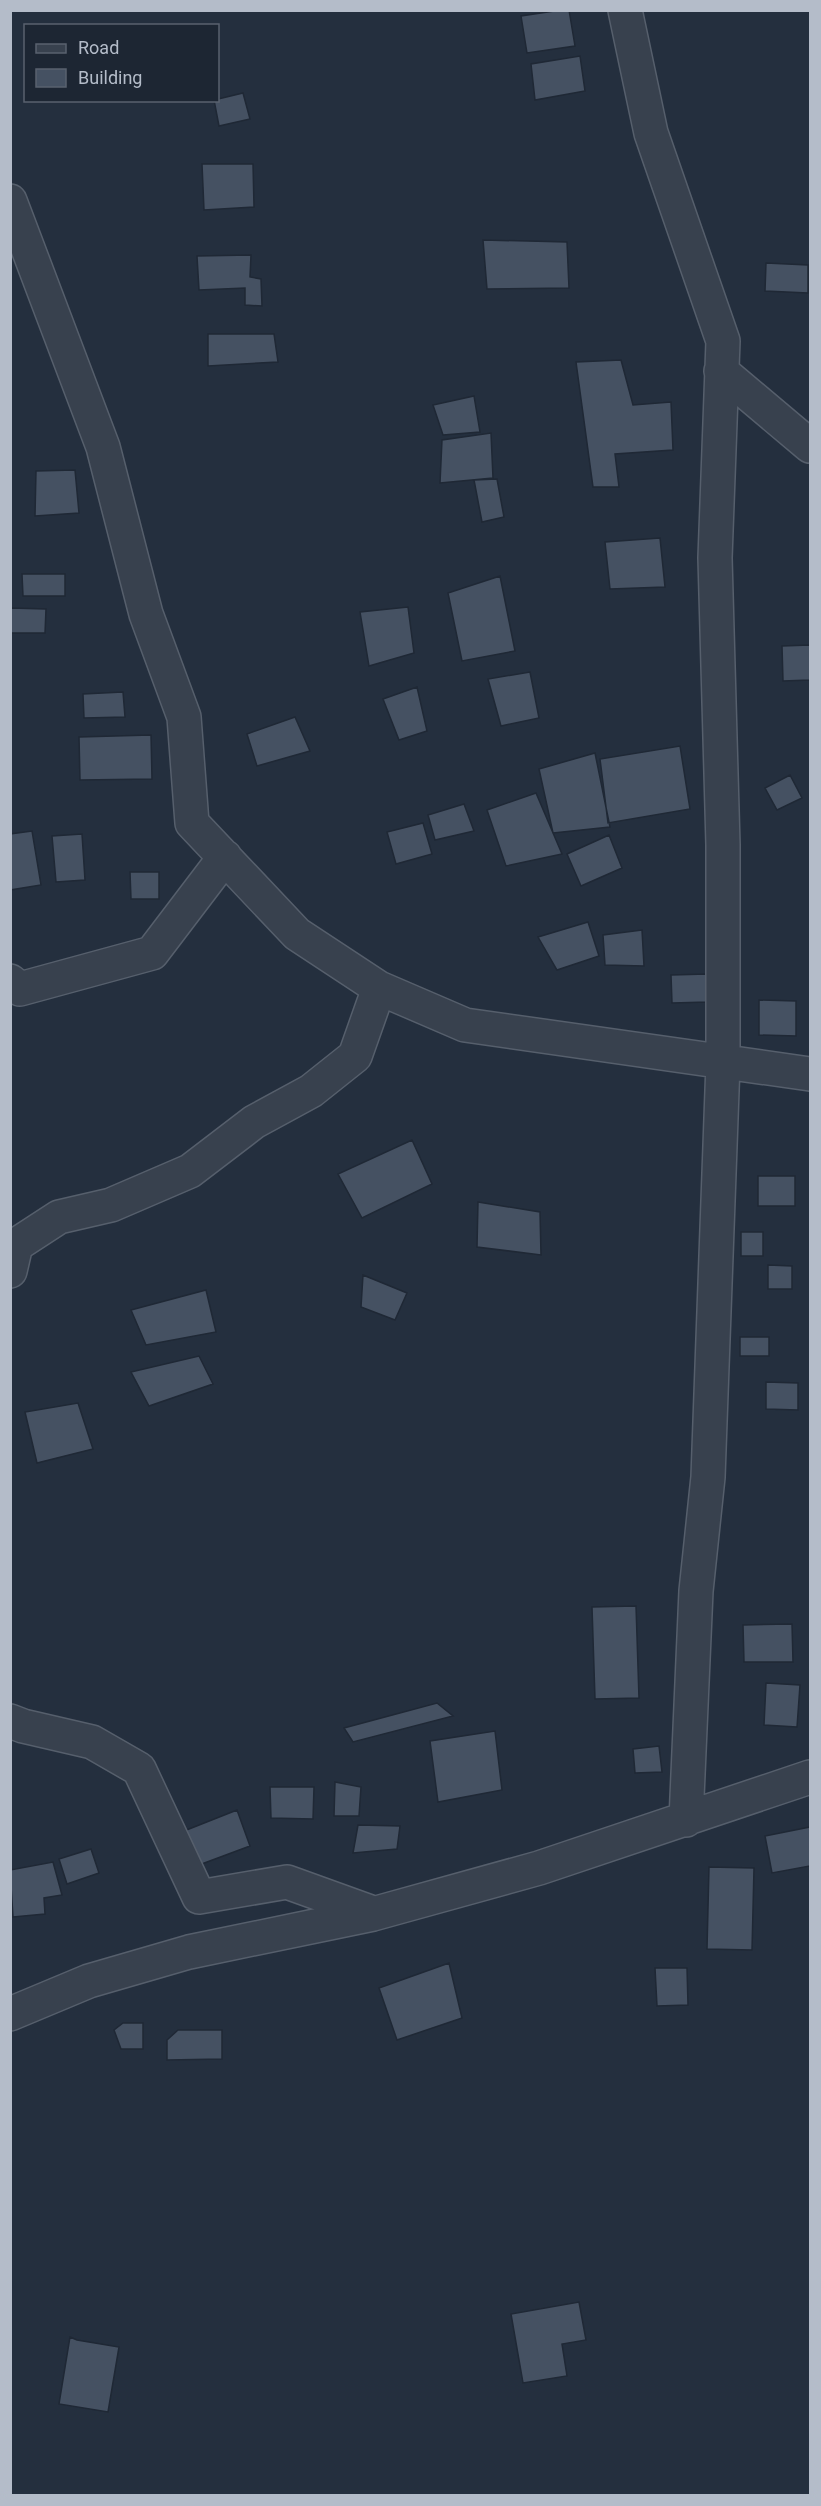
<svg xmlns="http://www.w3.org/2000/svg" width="821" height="2506" viewBox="0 0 821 2506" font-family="Roboto,sans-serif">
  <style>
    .building { fill: #455162; stroke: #1f2835; stroke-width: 1.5 }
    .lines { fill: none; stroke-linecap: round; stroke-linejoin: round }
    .minor-casing { stroke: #565f6c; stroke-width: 36 }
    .minor { stroke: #38414e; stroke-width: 33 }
  </style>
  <rect width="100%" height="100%" fill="#242f3e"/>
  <path class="building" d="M561,10H569L575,46L527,53L521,16Z
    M580,56L585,91L535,100L531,64Z
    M243,93L250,119L219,126L214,100Z
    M202,164H253L254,207L204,210Z
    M483,240L567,242L569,288L487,289Z
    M251,255L250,277L261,279L262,306L245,305V288L199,290L197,256Z
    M766,263L808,265V293L765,291Z
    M208,334H274L278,362L208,366Z
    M621,360L633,405L671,402L673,450L615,454L619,487H593L576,362Z
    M474,396L480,432L443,435L433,405Z
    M491,433L493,478L440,483L442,440Z
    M75,470L79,513L35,516L36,471Z
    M497,479L504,517L482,522L474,480Z
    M660,538L665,587L610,589L605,542Z
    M22,574H65V596H23Z
    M500,576L515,651L462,661L448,593Z
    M408,607L414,653L369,666L360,612Z
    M10,608L46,609L45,633H10Z
    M810,645V680L783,681L782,646Z
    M530,672L539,718L501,726L488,679Z
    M417,687L427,731L399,740L383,699Z
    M123,692L125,717L84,718L83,694Z
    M295,717L310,751L257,766L247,734Z
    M151,735L152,779L80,780L79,737Z
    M680,746L690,809L608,823L600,759Z
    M595,753L610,827L553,833L539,769Z
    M790,775L802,798L777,810L765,788Z
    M536,793L562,854L506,866L487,810Z
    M464,804L474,831L435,840L428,815Z
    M423,823L432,854L396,864L387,832Z
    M32,831L41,885L10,890V834Z
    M82,834L85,880L56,882L52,836Z
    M609,835L622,868L581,886L567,854Z
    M130,872H159V899H131Z
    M588,922L599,956L557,970L538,937Z
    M642,930L644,966L605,965L603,935Z
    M707,974L708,1002L672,1003L671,975Z
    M759,1000L796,1001V1036L759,1035Z
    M412,1140L432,1184L362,1218L338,1174Z
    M758,1176H795V1206H758Z
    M478,1202L540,1212L541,1255L477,1247Z
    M741,1232H763V1256H741Z
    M768,1265L792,1266V1289H768Z
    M363,1275L407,1293L395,1320L361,1307Z
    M206,1290L216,1332L146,1345L131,1310Z
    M740,1337H769V1356H740Z
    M199,1356L213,1384L149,1406L131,1372Z
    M766,1382L798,1383V1410L766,1409Z
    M78,1403L93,1449L37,1463L25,1412Z
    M636,1606L639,1698L595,1699L592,1607Z
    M792,1624L793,1662H744L743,1625Z
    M766,1683L800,1685L797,1727L764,1725Z
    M437,1703L453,1716L353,1742L344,1728Z
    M495,1731L502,1790L438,1802L430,1741Z
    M659,1746L662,1772L635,1773L633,1749Z
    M335,1782L361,1787L359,1816H334Z
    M270,1787H314L313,1819L271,1818Z
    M237,1810L250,1846L199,1865L184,1831Z
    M358,1825L400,1826L397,1849L353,1853Z
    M810,1827V1866L772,1873L765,1836Z
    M91,1849L99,1873L67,1884L59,1859Z
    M53,1862L62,1895L44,1898L45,1914L13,1917L10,1870Z
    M709,1867L754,1868L752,1950L707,1949Z
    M449,1963L462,2018L397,2040L379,1988Z
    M655,1968H687L688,2005L657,2006Z
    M123,2023H143V2049H121L114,2030Z
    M178,2030H222V2059L167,2060V2040Z
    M579,2302L586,2340L562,2344L567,2376L523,2383L511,2314Z
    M70,2337L77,2340L119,2347L108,2412L59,2404Z"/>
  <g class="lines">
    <g class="minor-casing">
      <path id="minor" d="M625,10L651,133L723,341L715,558L723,845V1063L708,1477L696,1591L686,1820
        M10,201L103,447L146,614L184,717L192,823L297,934L379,988L465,1025L810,1074
        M721,371L810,446
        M10,981L20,989L152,953L225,857
        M10,1271L16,1245L59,1217L111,1205L190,1171L254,1122L311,1091L355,1056L379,988
        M10,1721L23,1726L92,1742L139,1769L199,1897L287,1882L373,1913
        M10,2014L89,1981L189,1952L373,1914L539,1868L810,1777"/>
    </g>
    <use href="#minor" class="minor"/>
  </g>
  <rect width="821" height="2506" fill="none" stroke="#b4bcc9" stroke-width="24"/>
  <rect x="24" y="24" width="195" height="78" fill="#1d2633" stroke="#59626f" stroke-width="1.5"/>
  <rect x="36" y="44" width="30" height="9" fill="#38414e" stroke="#59626f" stroke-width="1.5"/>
  <text x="78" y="54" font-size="18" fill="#b4bcc9">Road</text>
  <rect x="36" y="69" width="30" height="18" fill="#455162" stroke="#59626f" stroke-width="1.5"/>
  <text x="78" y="84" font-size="18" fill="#b4bcc9">Building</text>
</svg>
